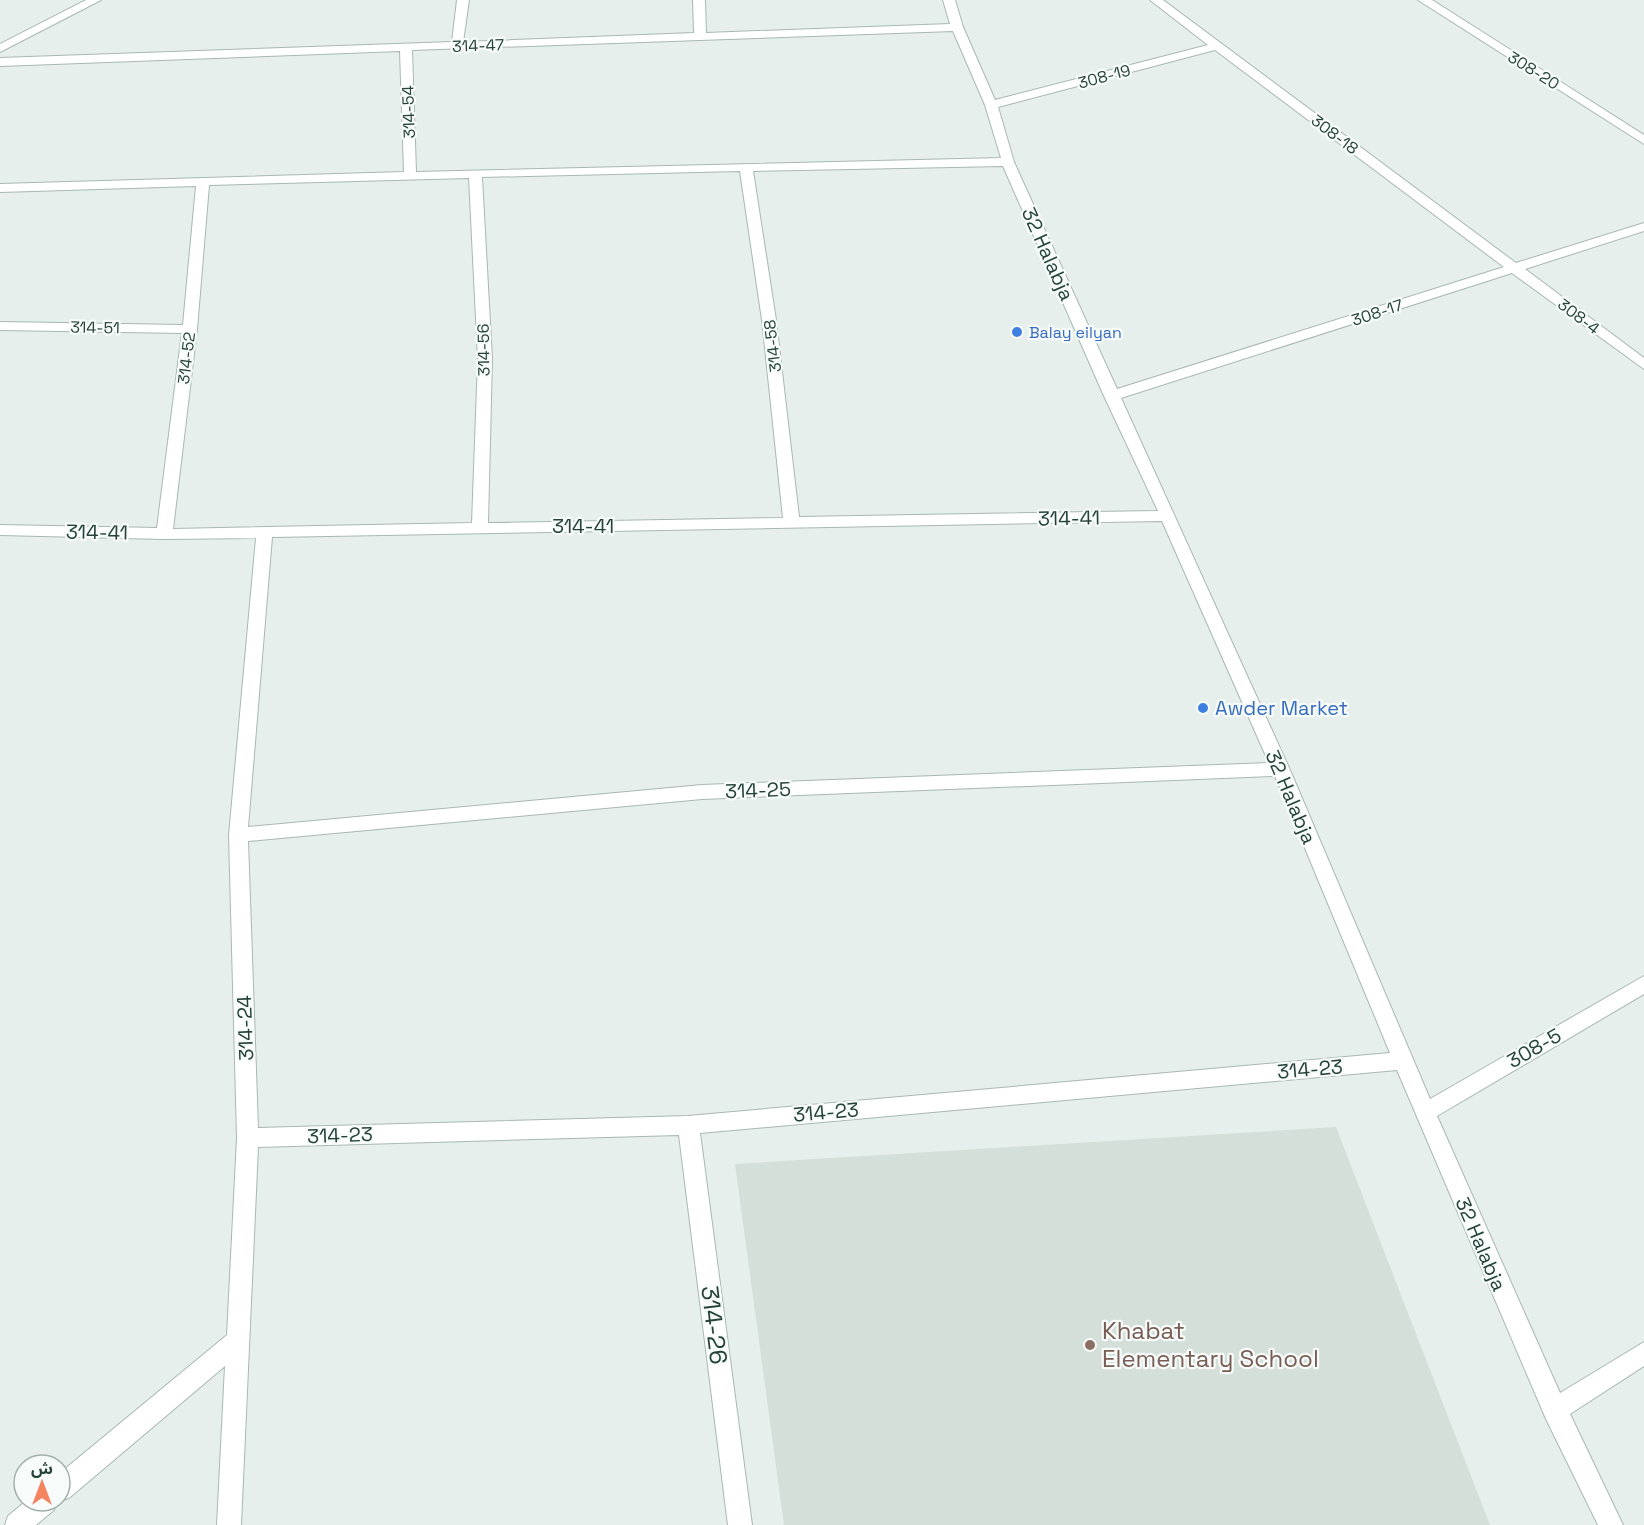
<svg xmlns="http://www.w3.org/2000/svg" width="1644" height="1525" viewBox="0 0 1644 1525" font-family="'Space Grotesk','Noto Sans Arabic',sans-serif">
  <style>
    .built { fill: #d4dfda }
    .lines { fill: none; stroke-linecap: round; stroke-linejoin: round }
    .minor-casing { stroke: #a8b8b2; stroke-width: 2 }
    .minor { fill: #fff; fill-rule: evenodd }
    .shop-dot { fill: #3f7fe0; stroke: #f7fbf9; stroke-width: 2 }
    .education-dot { fill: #8d6e63; stroke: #f7fbf9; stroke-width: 2 }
    .labels { text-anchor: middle; stroke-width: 4.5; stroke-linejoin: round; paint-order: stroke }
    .far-street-label { font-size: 16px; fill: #24423a; stroke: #f7fbf9 }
    .far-shop-label { font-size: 16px; fill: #366cbe; stroke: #f7fbf9; text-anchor: start }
    .street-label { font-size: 20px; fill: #24423a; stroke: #f7fbf9 }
    .shop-label { font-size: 20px; fill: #366cbe; stroke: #f7fbf9; text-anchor: start }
    .near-street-label { font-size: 24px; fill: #24423a; stroke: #f7fbf9 }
    .near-education-label { font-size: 24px; fill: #785e54; stroke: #f7fbf9; text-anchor: start }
  </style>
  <rect width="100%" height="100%" fill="#e6efeb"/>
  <path class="built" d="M1336,1127L1490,1525H784L735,1164Z"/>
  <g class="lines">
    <g class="minor-casing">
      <path id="minor" d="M86,0H101L0,52V44Z
        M457,0H469L463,42L694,33L693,0H705L706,33L950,24L943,0H955L963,27L995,100L1208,45L1150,0H1163L1516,263L1644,223V231L1525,269L1644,358V369L1512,273L1121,398L1290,770L1430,1099L1644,976V994L1437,1116L1560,1393L1644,1342V1366L1570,1414L1623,1525H1598L1546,1419L1397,1070L700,1133L752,1525H728L679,1135L258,1147L241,1525H217L225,1366L69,1498L60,1501H59L60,1473L227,1335L237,1138L229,835L256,538L164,539L0,535V525L157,528L182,333L0,330V322L183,325L196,186L0,192V184L404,172L400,51L0,66V58L452,42ZM953,31L985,105L1001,158L416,172L412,50ZM1215,50L1504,267L1117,389L1014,162L998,107ZM1003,166L1104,396L1158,511L799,517L776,320L753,171ZM740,171L762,320L783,518L488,523L492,359L482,177ZM469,178L478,359L472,523L173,529L197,329L209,185ZM1162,521L1269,763L702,785L248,827L272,537ZM1275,776L1390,1053L688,1116L258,1128L248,841L702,799Z
        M1418,0H1432L1644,135V144Z
        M26,1501H57L54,1510L36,1525H5L8,1516Z"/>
    </g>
    <use href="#minor" class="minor"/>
  </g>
  <g class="shop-dot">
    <circle cx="1017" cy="332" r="6"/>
    <circle cx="1203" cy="708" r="6"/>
  </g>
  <circle class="education-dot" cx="1090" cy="1345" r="6"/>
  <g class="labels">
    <g class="far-street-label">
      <text transform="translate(478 45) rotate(-2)" y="6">314-47</text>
      <text transform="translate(1534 70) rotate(32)" y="6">308-20</text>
      <text transform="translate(1104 76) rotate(-15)" y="6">308-19</text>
      <text transform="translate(408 112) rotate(-92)" y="6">314-54</text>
      <text transform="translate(1335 134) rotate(37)" y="6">308-18</text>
      <text transform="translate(1377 312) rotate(-18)" y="6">308-17</text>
      <text transform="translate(1579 316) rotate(37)" y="6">308-4</text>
      <text transform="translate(95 327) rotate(1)" y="6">314-51</text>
      <text transform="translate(772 346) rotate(-97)" y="6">314-58</text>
      <text transform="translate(483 350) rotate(-91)" y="6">314-56</text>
      <text transform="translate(186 358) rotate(-83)" y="6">314-52</text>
    </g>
    <g class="far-shop-label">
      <text x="1029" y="338">Balay eilyan</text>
    </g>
    <g class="street-label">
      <text transform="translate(1048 254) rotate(66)" y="7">32 Halabja</text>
      <text transform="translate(1069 518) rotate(-1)" y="7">314-41</text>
      <text x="583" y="533">314-41</text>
      <text transform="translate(97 532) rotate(1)" y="7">314-41</text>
      <text transform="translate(758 790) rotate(-2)" y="7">314-25</text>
      <text transform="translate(1291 797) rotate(67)" y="7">32 Halabja</text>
      <text transform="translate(245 1028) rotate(-92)" y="7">314-24</text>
      <text transform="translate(1534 1048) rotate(-30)" y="7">308-5</text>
      <text transform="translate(1310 1069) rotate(-5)" y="7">314-23</text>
      <text transform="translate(826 1112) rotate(-5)" y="7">314-23</text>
      <text transform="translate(340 1135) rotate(-2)" y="7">314-23</text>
      <text transform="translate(1481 1244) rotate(67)" y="7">32 Halabja</text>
    </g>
    <g class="shop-label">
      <text x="1215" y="715">Awder Market</text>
    </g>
    <g class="near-street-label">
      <text transform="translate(714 1325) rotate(83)" y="8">314-26</text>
    </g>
    <g class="near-education-label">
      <text x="1102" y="1339">Khabat<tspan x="1102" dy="28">Elementary School</tspan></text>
    </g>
  </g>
  <g transform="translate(42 1483)"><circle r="28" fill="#f7fbf9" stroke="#a3b1ad" stroke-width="1.5"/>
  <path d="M0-4.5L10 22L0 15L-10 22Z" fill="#f4845f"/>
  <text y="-9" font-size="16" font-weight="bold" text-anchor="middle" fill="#24423a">ش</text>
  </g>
</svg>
